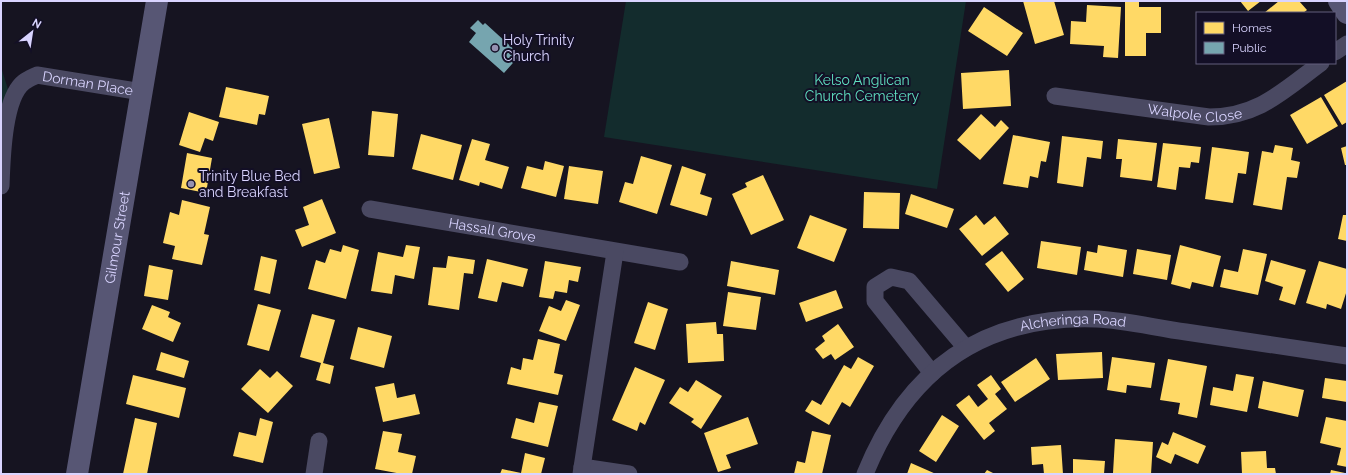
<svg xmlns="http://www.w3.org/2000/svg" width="1348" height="475" viewBox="0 0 1348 475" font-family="Raleway,sans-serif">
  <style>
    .green { fill: #132c2d }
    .homes { fill: #ffd966 }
    .public { fill: #76a5af }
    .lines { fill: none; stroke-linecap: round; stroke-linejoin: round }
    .street { stroke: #4a4962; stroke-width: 17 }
    .secondary { stroke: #575674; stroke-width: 22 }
    .poi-dot { fill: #9591b1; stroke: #130f26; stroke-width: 1.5 }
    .labels { text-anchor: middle; stroke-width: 4; stroke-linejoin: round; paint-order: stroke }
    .poi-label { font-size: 14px; fill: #d9d4ff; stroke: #130f26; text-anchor: start }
    .park-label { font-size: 14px; fill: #5fe0c0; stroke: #130f26 }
    .street-label { font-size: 14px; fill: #d9d4ff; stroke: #130f26 }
  </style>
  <rect width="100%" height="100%" fill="#161421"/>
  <path class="green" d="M626,1H966L937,189L604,137Z
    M1,67L12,102L1,186Z"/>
  <path class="homes" d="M1023,1H1054L1064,35L1035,44Z
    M1125,1H1139V7H1161V33H1146V56H1125Z
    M1240,1H1261L1248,11Z
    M1279,1H1299L1307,10L1303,13H1264Z
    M1087,5L1121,7L1118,58L1103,57L1104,46L1070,44L1071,21L1086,22Z
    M984,7L1023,33L1007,56L968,31Z
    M1009,70L1011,106L963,109L961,73Z
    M1347,81V122L1342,125L1324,95Z
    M226,87L269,96L265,115L259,114L257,125L219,117Z
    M1321,97L1338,126L1307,144L1290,115Z
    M372,111L398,114L394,157L368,155Z
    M189,112L219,122L213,141L205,138L200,152L179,145Z
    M981,114L995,127L1001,120L1009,128L980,160L957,140Z
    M329,118L340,168L314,174L302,124Z
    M421,134L462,145L453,180L412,169Z
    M1013,135L1050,142L1046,162L1041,161L1038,178L1030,176L1028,188L1003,184Z
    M1062,136L1103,141L1101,159L1087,157L1083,187L1057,183Z
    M472,139L490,144L485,160L509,167L502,189L480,182L479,186L459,180Z
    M1118,139L1157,143L1152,181L1120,177L1122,159H1116Z
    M1163,143L1201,147L1199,163L1191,162L1190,168L1179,167L1176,190L1157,187Z
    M1275,145L1293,148L1291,160L1300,162L1297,178L1287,177L1282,210L1253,205L1262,151L1273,153Z
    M1347,146V165H1345L1341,148Z
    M1212,147L1249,152L1246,174L1238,173L1233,203L1205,199Z
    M187,153L212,158L206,193L181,188Z
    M641,156L672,165L657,214L619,202L625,182L633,184Z
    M545,161L564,166L556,197L521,188L527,166L543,170Z
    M569,166L603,171L598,204L564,199Z
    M682,166L706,174L700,194L712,198L707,216L670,205Z
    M763,175L784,220L751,235L732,194L747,187L745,183Z
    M864,192L900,193L899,229L863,228Z
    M911,194L954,209L947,228L905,214Z
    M322,199L336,233L302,247L295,230L309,225L303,207Z
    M182,200L210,207L204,234L209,235L202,265L172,259L175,246L163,243L170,212L179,215Z
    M810,215L847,229L834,262L797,248Z
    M976,215L984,225L995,216L1009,234L982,256L959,229Z
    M1343,215H1347V241L1338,239Z
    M1041,241L1081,247L1077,275L1037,268Z
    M343,245L359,250L346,299L308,289L316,260L325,263L330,249L341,252Z
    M406,245L420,247L414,279L395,275L392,294L371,291L378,252L403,257Z
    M1098,245L1127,250L1123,277L1084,270L1087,251L1097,253Z
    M1180,245L1221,256L1213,287L1192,282L1190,289L1171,284Z
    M1137,249L1171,255L1167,280L1133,274Z
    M1243,249L1267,254L1258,295L1220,287L1224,269L1238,272Z
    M1002,251L1024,279L1008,292L985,264Z
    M261,256L277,260L270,294L254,290Z
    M448,256L475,260L473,274L464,273L459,310L428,305L433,267L446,268Z
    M487,259L528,269L523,287L502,282L497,302L478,298Z
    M1271,260L1306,270L1295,305L1279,300L1283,287L1265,281Z
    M545,261L581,267L578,282L569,280L567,293L555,291L553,299L539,297Z
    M731,261L779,270L775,295L727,286Z
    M1319,261L1347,269V290L1341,309L1327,304L1326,309L1306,303Z
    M149,265L173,270L168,300L144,296Z
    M836,290L843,308L806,322L799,303Z
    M728,292L761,297L756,330L723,326Z
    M566,300L580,305L566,341L539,331L549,306L561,311Z
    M648,302L668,309L655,350L634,343Z
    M258,304L281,310L269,351L247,345Z
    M152,305L170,312L168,317L181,323L173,342L142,329Z
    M312,314L335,320L323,363L334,366L330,384L316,380L321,363L300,357Z
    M716,322L717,334H723L724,361L688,363L686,324Z
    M838,324L854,347L835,360L831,354L823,359L815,349L825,341L822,336Z
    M358,327L392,336L384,368L350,359Z
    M538,339L560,344L554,373L563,375L558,395L507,384L511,367L521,370L523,358L533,360Z
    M161,352L189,361L184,378L156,370Z
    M1102,352L1103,378L1058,380L1056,354Z
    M858,357L874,366L850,407L842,402L829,425L805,411L812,400L821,405L844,365L851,369Z
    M1112,357L1155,363L1151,388L1127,385L1126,393L1107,390Z
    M1036,358L1050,379L1015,402L1001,382Z
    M1168,359L1207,366L1197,418L1178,414L1180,403L1160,400Z
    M635,367L665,380L645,425L640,422L637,431L612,420Z
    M260,369L270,378L277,371L293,386L268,413L241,389Z
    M1236,374L1254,377L1247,412L1210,405L1213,387L1233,391Z
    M133,375L186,388L179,418L126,404Z
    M991,375L1001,389L995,394L1007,409L989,423L995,431L984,440L956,405L969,395L978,407L988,399L977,385Z
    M1325,378L1347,381V402L1322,398Z
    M696,380L722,396L701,429L691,422L694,419L669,403L680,387L688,392Z
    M1263,381L1304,390L1298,417L1258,408Z
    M394,383L397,398L415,394L420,414L383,422L375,387Z
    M539,402L558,406L548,447L511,438L516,418L534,423Z
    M942,415L959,426L936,462L919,451Z
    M748,417L758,444L726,455L731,468L718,472L704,433Z
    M1326,417L1347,421V467L1337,465L1341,448L1320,443Z
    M135,418L157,423L147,474H123Z
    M260,418L273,422L263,463L233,456L239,432L256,436Z
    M383,431L402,434L398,452L416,456L412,474H402L375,469Z
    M812,431L831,435L822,474H794L797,461L805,463Z
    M1173,432L1206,446L1198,464L1175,454L1171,464L1156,457L1162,442L1168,445Z
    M1115,439L1153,442L1151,474L1113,473Z
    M1061,445L1063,474H1044L1043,464L1032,465L1031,447Z
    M1266,451L1267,468H1275L1276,474H1242L1241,452Z
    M525,453L545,458L541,474H500L502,469L521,473Z
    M1073,459L1105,461L1104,474H1073Z
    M911,463L936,474H907Z
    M987,470L995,474H984Z
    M1331,470L1345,473V474H1330Z"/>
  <path class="public" d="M478,20L483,25L485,23L520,55L504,73L469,42L476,33L470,28Z"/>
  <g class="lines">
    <g class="street">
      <path d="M1335,52L1347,44"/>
      <path id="s1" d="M1055,96L1209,117C1258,117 1283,91 1321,63"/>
      <path id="s2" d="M1,186C2,161 3,98 24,82C28,79 33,77 37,75L142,92"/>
      <path id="s3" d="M370,209L680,262"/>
      <path d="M932,373L875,301V287L891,277L909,281L966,348"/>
      <path d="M582,467L629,474"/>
      <path d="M314,474L319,441"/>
      <path d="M581,474L615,252"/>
      <path id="s4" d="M865,474C907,370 983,315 1096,319C1125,320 1156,328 1186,332C1239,340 1293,348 1347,356"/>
    </g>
    <g class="secondary">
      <path d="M1339,1L1347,13"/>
      <path id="s5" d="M77,474L157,1"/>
    </g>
  </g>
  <g class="poi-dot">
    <circle cx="495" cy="48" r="4"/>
    <circle cx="191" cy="184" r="4"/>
  </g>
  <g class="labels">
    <g class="poi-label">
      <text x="503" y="45">Holy Trinity<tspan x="503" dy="16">Church</tspan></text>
      <text x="199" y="181">Trinity Blue Bed<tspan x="199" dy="16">and Breakfast</tspan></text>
    </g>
    <g class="park-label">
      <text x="862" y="85">Kelso Anglican<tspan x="862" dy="16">Church Cemetery</tspan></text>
    </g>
    <g class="street-label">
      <text dy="5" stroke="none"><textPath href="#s2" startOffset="175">Dorman Place</textPath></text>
      <text dy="5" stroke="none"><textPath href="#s1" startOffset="141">Walpole Close</textPath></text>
      <text dy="5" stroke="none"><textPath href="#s3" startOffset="124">Hassall Grove</textPath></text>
      <text dy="5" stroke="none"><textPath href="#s5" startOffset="240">Gilmour Street</textPath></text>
      <text dy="5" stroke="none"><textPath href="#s4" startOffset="276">Alcheringa Road</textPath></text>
    </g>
  </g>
  <rect width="1348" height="475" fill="none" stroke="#d9d4ff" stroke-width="4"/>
  <rect x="1196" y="12" width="140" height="52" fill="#130f26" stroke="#625e7d"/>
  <rect x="1204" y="22" width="20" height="12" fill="#ffd966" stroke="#625e7d"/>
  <text x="1232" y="32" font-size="12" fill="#d9d4ff">Homes</text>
  <rect x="1204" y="42" width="20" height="12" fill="#76a5af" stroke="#625e7d"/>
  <text x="1232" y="52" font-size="12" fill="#d9d4ff">Public</text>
  <g transform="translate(32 32) rotate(30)" stroke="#130f26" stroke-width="3" paint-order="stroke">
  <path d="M0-3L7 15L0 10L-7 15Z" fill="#d9d4ff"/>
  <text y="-6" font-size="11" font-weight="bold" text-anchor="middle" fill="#d9d4ff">N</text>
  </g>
</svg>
